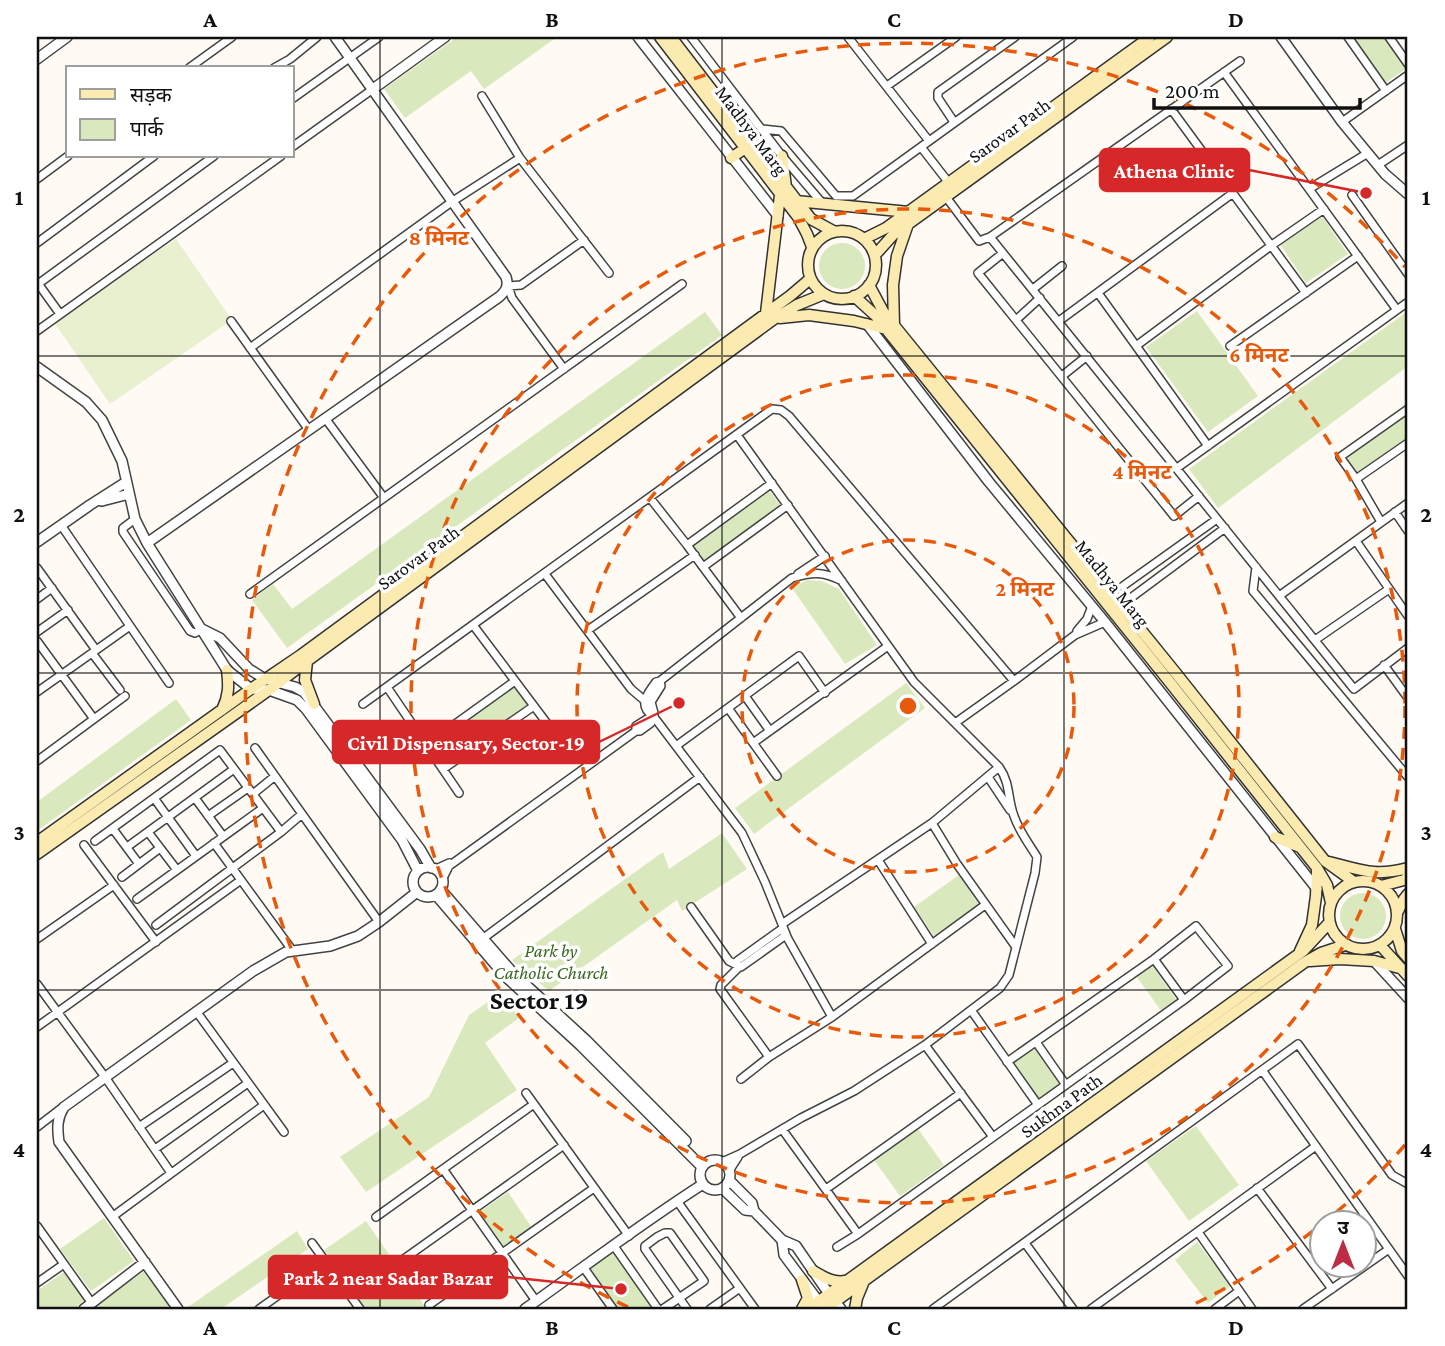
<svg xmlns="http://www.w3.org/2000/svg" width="1445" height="1346" viewBox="0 0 1445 1346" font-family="'Crimson Pro','Noto Sans Devanagari',serif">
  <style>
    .green { fill: #d9e9bd }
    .pitch { fill: #e9f0cf }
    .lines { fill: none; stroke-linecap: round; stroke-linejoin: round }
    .minor-casing { stroke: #434343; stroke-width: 10 }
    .tertiary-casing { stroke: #434343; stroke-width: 12 }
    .secondary-casing { stroke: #323232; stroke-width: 13 }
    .minor { stroke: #fff; stroke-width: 7 }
    .tertiary { stroke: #fff; stroke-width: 9 }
    .secondary { stroke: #fcebb1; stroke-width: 10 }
    .grid { fill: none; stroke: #101010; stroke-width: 2; stroke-opacity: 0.55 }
    .ring { fill: none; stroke: #e8590c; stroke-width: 3.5; stroke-dasharray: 12 9 }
    .labels { text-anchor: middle; stroke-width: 7; stroke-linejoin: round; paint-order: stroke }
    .street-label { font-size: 19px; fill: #101010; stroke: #fff }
    .park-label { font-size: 19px; font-style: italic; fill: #386722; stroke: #fff }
    .district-label { font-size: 26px; font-weight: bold; fill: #101010; stroke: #fff }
    .centre { fill: #e8590c; stroke: #fff; stroke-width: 3.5 }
    .ring-label { font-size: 21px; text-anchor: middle; font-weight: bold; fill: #e8590c; stroke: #fff; stroke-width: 7; stroke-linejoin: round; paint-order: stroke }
    .leader { fill: none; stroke: #d62828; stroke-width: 2.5 }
    .callout-dot { fill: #d62828; stroke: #fff; stroke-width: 2.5 }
    .callout { fill: #d62828; stroke: #d62828; stroke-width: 2.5 }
    .callout-label { font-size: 21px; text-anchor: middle; font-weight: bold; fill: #fff }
    .neatline { fill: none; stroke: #101010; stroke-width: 2.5 }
    .grid-label { font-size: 23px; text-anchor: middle; font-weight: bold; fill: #101010 }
  </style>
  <rect width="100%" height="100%" fill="#fffbf4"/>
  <path class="green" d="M457,37H557L484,89L471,71L405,118L384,89Z
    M1352,37H1383L1406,69L1385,83Z
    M1319,212L1348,254L1306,283L1278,241Z
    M819 266a23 23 0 1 1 46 0a23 23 0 1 1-46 0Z
    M1197,311L1258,396L1208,432L1146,347Z
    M1408,311V366L1218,508L1189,469Z
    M705,312L722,335L287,648L252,600L273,584L292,609Z
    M1408,413V438L1358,473L1346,457Z
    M769,490L781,506L704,562L693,546Z
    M807,580L822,581L839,589L877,645L845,664L792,588Z
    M906,683L925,708L754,834L735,808Z
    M514,685L528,704L446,763L432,744Z
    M176,699L191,720L37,831V802Z
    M722,833L747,869L682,911L677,900L549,991L512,960L663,852L669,869Z
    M959,875L979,905L934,936L914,907Z
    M1340 916a23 23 0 1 1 46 0a23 23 0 1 1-46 0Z
    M1152,965L1177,1001L1162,1012L1136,976Z
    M501,993L519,1018L485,1043L517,1090L366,1192L340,1157L429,1097L469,1015Z
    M1035,1046L1062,1085L1038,1101L1012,1063Z
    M1196,1126L1239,1185L1189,1221L1146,1161Z
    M918,1129L944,1165L900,1196L874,1160Z
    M508,1192L532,1228L503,1248L478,1213Z
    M104,1218L134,1261L91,1291L60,1249Z
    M366,1221L426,1308L425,1309H366L324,1250Z
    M297,1231L308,1249L221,1309H185Z
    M1197,1242L1231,1286L1208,1303L1175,1260Z
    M613,1251L654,1309H618L589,1268Z
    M144,1271L170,1305L164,1309H91Z
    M64,1272L84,1300L75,1309H37V1291Z"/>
  <path class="pitch" d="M176,239L232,320L110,404L54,322Z"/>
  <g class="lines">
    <g class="minor-casing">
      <path id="minor" d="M691,37L782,156L823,204
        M848,37L929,141
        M1348,37L1386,91
        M1389,37L1408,64
        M189,68L232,37
        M274,68L290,59L317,37
        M1224,72L1397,310
        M887,86L956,37
        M482,96L520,158L609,273
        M292,99L379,37
        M1171,109L1306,293
        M954,122L938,98V92L1015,37
        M1342,122L1408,75
        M762,129L781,131L836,196H853L1073,37
        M292,147L373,89
        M921,147L949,183
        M1378,165L1408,145
        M37,179L68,156
        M1309,189L1368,153
        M1352,195L1408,274
        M949,201L979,241L990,237L1240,61
        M990,237L1354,689L1408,648
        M37,243L154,156
        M1003,253L978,273L1174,516L1199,496
        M37,282L60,314
        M38,284L214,156
        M1033,289L1062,266
        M1098,293L1208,446
        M1016,320L1040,298
        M231,321L309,430
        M1059,321L1233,193
        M37,331L281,156
        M1136,346L1272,245L1324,209
        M1230,346L1358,256
        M250,348L453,201L520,158
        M564,369L512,298L508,286L521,285L584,240
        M1062,376L1087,356
        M1408,409L1340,457L1356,479L1408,443
        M325,418L384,498
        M1177,468L1408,302
        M1356,479L1381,522
        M772,483L687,545L703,567L788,505
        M650,498L687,545
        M1395,512L1408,531
        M135,519L123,528V532L190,631L195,633L202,629
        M61,525L169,683
        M1356,541L1408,616
        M703,567L741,618
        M1256,567L1253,591L1408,777
        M37,568L96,650
        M545,574L631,689L644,700L651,702
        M798,574L825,556
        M1123,586L1217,519
        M250,594L682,284
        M1279,596L1408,503
        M1132,597L1225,528
        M37,599L52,588
        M473,625L552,730
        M588,630L695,555
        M1077,631L1087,619L1092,606
        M37,632L68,610
        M1315,640L1389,589
        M37,641L94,719
        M92,653L120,690
        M1384,665L1408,698
        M387,687L459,793
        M37,692L130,626
        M745,696L770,731
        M363,704L772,409L781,410L789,416L1014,681
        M728,708L777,776
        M654,717V713L651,702L661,686L660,681
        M955,723L1014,681L1075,635L1105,622
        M636,731V726L647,719H653
        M753,743L888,646
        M426,745L515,681
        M676,746L799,656L825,693
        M255,748L379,922
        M37,761L125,696
        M443,769L534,706
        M988,777L1010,810
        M253,794L275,776
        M154,798L196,856
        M195,798L223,836
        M208,816L248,788
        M932,823L957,864L1016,947
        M113,829L139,864
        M148,832L177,870
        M95,841L220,750L281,832
        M214,843L292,950
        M84,845L156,942
        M127,847L234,769
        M878,860L932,944
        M436,869L449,863
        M122,877L160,848
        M443,878L449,866L636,731H640L651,723V720
        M137,899L263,808
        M691,907L729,961L737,965
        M782,924L932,823L999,767
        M156,925L281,832L302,814
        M783,928L737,961V965L741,967L786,935
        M37,939L114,885
        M481,940L700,777
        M1154,959L1184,1000
        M739,967L721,985L720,989L769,1057
        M37,984L105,1077L171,1173
        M971,1010L1038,1105
        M196,1011L284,1132
        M832,1017L788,939L765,882L742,833L654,717C637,706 647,694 656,682L660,681L792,578C812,572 823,571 842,581
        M37,1027L241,880
        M1036,1042L1066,1085
        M925,1045L993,1137
        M1262,1070L1408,1276
        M741,1079L769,1057L832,1017L985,905
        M526,1093L629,1236
        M37,1127L63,1107
        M139,1127L233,1063
        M782,1129L858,1234
        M155,1149L248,1083
        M722,1162L740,1154L801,1118L854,1091L925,1045L1000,988L1009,975L1035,873L1037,857C1029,844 1019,831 1014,816C1007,798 1011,784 999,767L914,682L737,435
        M443,1169L536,1301
        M729,1171L738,1157
        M1257,1188L1332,1289
        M826,1189L961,1093
        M677,1201L755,1309
        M112,1217L264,1105
        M376,1217L534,1104
        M37,1226L91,1302
        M1198,1232L1252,1309
        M312,1243L360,1309
        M1025,1243L1073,1309
        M614,1246L658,1309
        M837,1247L858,1234L1184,1000L1228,966L1196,926L1154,959L1007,1062
        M401,1261L564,1145
        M584,1268L613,1309
        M37,1283L64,1264
        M429,1305L594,1188
        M259,1309L325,1262
        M663,1309L704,1281L670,1233H665L657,1237L645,1246V1249L687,1309
        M710,1309L740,1288
        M933,1309L1298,1044L1392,1175L1408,1184
        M1091,1309L1316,1146
        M1215,1309L1239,1291
        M1303,1309L1389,1249"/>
    </g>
    <g class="tertiary-casing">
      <path id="tertiary" d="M638,37L778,216
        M1281,37L1342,122L1385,174L1408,194
        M37,59L67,37
        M373,89L445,37
        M867,324L989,482L1105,622L1317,889
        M37,367L86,402L102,420L122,461L135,519L147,543L227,670L251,689L269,690L297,700L306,709L402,840L418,871
        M102,501L129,494
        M37,542L90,505L126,482
        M147,543L499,297C506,291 509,286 506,277L335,37
        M202,629L220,638L249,669L265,679L295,687L304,692L420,849L431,868
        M413 882a15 15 0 1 1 30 0a15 15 0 1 1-30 0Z
        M441,890L513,973L586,1040L686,1141
        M436,895L506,977L580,1045L702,1167
        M1374,961L1408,998
        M700 1175a15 15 0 1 1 30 0a15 15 0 1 1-30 0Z
        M729,1180L752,1203L754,1211L782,1240L796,1246L829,1294L841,1309
        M722,1188L745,1210L754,1211
        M782,1240L784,1255L822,1306
        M84,1309L145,1262
        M178,1309L59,1142C57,1128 57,1118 64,1107L253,971L286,952L330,946L358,936L379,922L417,892
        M525,1309C584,1267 642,1223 703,1184"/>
    </g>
    <g class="secondary-casing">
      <path id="secondary" d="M660,37L798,217L807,234L812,247
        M671,37L811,219L833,231
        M782,156L786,187
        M731,158L744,149
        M796,201L909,212
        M808 265a34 34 0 1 1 68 0a34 34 0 1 1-68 0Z
        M864,239L886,228L1150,37
        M875,255L893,235L1167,37
        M869,285L884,313L1175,672L1325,861L1354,882
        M854,296L876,316L886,329L1168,680L1317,868L1327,885L1331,903
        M766,313L780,195
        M780,318L809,315L854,321L886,329
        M894,325L893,285L897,256L908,224
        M307,661L305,680L314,704
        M222,710C229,696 229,685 227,670
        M1275,837L1300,847
        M37,842L251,689L301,655L790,296L810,279
        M37,854L269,690L307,661L774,319L797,305L824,294
        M1329,862C1362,870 1374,877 1408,868
        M1329 915a34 34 0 1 1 68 0a34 34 0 1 1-68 0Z
        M1381,886L1404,880L1408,877
        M1398,911L1404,899L1408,894
        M1395,929L1402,951L1408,958
        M1380,945L1408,976
        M1300,951L1312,925L1316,896L1317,871
        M1310,961L1340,959L1374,961L1403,969
        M813,1271C824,1277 832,1283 845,1281
        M802,1309L808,1298L802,1280
        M808,1309L1303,951L1329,923
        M825,1309L1305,962L1321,953L1345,945
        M855,1309L857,1298L864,1281"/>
    </g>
    <use href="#minor" class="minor"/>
    <use href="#tertiary" class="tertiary"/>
    <use href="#secondary" class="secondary"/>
  </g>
  <path class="grid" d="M380,37V1309M722,37V1309M1064,37V1309M37,356H1408M37,673H1408M37,990H1408"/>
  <g class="ring">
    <circle cx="908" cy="706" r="166"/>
    <circle cx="908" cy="706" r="331"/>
    <circle cx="908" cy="706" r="497"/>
    <path d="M1405 1145A663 663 0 0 1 1188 1307M628 1307A663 663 0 1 1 1405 267"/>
  </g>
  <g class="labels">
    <g class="street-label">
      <text transform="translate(752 130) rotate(53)" y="7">Madhya Marg</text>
      <text transform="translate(1009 130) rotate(-36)" y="7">Sarovar Path</text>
      <text transform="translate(418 557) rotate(-36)" y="7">Sarovar Path</text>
      <text transform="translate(1113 583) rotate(51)" y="7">Madhya Marg</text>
      <text transform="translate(1061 1105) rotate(-36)" y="7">Sukhna Path</text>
    </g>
    <g class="park-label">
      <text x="551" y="957">Park by<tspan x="551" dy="22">Catholic Church</tspan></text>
    </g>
    <g class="district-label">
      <text x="539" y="1009">Sector 19</text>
    </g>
  </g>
  <circle cx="908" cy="706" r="10" class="centre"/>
  <g class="ring-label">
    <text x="439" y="245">8 मिनट</text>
    <text x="1259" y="362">6 मिनट</text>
    <text x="1142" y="479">4 मिनट</text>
    <text x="1025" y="596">2 मिनट</text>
  </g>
  <path class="leader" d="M1366 193L1249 170M679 703L599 742M621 1289L507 1277"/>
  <g class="callout-dot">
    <circle cx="1366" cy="193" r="7"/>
    <circle cx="679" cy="703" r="7"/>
    <circle cx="621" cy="1289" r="7"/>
  </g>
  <g class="callout">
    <rect x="1100" y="149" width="149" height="42" rx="7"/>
    <rect x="333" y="721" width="266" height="42" rx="7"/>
    <rect x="269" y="1256" width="238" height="42" rx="7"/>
  </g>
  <g class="callout-label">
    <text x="1174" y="178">Athena Clinic</text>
    <text x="466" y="750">Civil Dispensary, Sector-19</text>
    <text x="388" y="1285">Park 2 near Sadar Bazar</text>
  </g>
  <rect width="1445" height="1346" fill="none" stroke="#ffffff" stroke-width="77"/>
  <rect x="66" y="66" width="228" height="91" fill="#ffffff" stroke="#9f9f9f" stroke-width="2"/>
  <rect x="80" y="89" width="35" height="10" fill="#fcebb1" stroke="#9f9f9f" stroke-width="2"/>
  <text x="130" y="102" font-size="21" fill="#101010">सड़क</text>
  <rect x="80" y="119" width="35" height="21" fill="#d9e9bd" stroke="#9f9f9f" stroke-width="2"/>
  <text x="130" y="136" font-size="21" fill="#101010">पार्क</text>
  <g transform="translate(1343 1244)"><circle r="33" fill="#ffffff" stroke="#9f9f9f" stroke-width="2"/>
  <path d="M0-5L12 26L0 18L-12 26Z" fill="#bc2c44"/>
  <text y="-10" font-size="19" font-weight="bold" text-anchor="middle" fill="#101010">उ</text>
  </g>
  <path d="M1154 98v10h206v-10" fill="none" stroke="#101010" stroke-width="3.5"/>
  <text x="1165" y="98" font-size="21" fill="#101010" stroke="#ffffff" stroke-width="5" paint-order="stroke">200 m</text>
  <rect x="38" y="38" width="1368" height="1270" class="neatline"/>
  <g class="grid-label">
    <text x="210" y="27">A</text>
    <text x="552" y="27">B</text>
    <text x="894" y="27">C</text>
    <text x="1236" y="27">D</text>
    <text x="19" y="205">1</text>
    <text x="1426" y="205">1</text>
    <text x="19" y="522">2</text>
    <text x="1426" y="522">2</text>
    <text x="19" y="840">3</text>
    <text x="1426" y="840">3</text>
    <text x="19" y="1157">4</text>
    <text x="1426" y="1157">4</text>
    <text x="210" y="1335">A</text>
    <text x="552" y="1335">B</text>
    <text x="894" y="1335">C</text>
    <text x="1236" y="1335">D</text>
  </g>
</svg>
